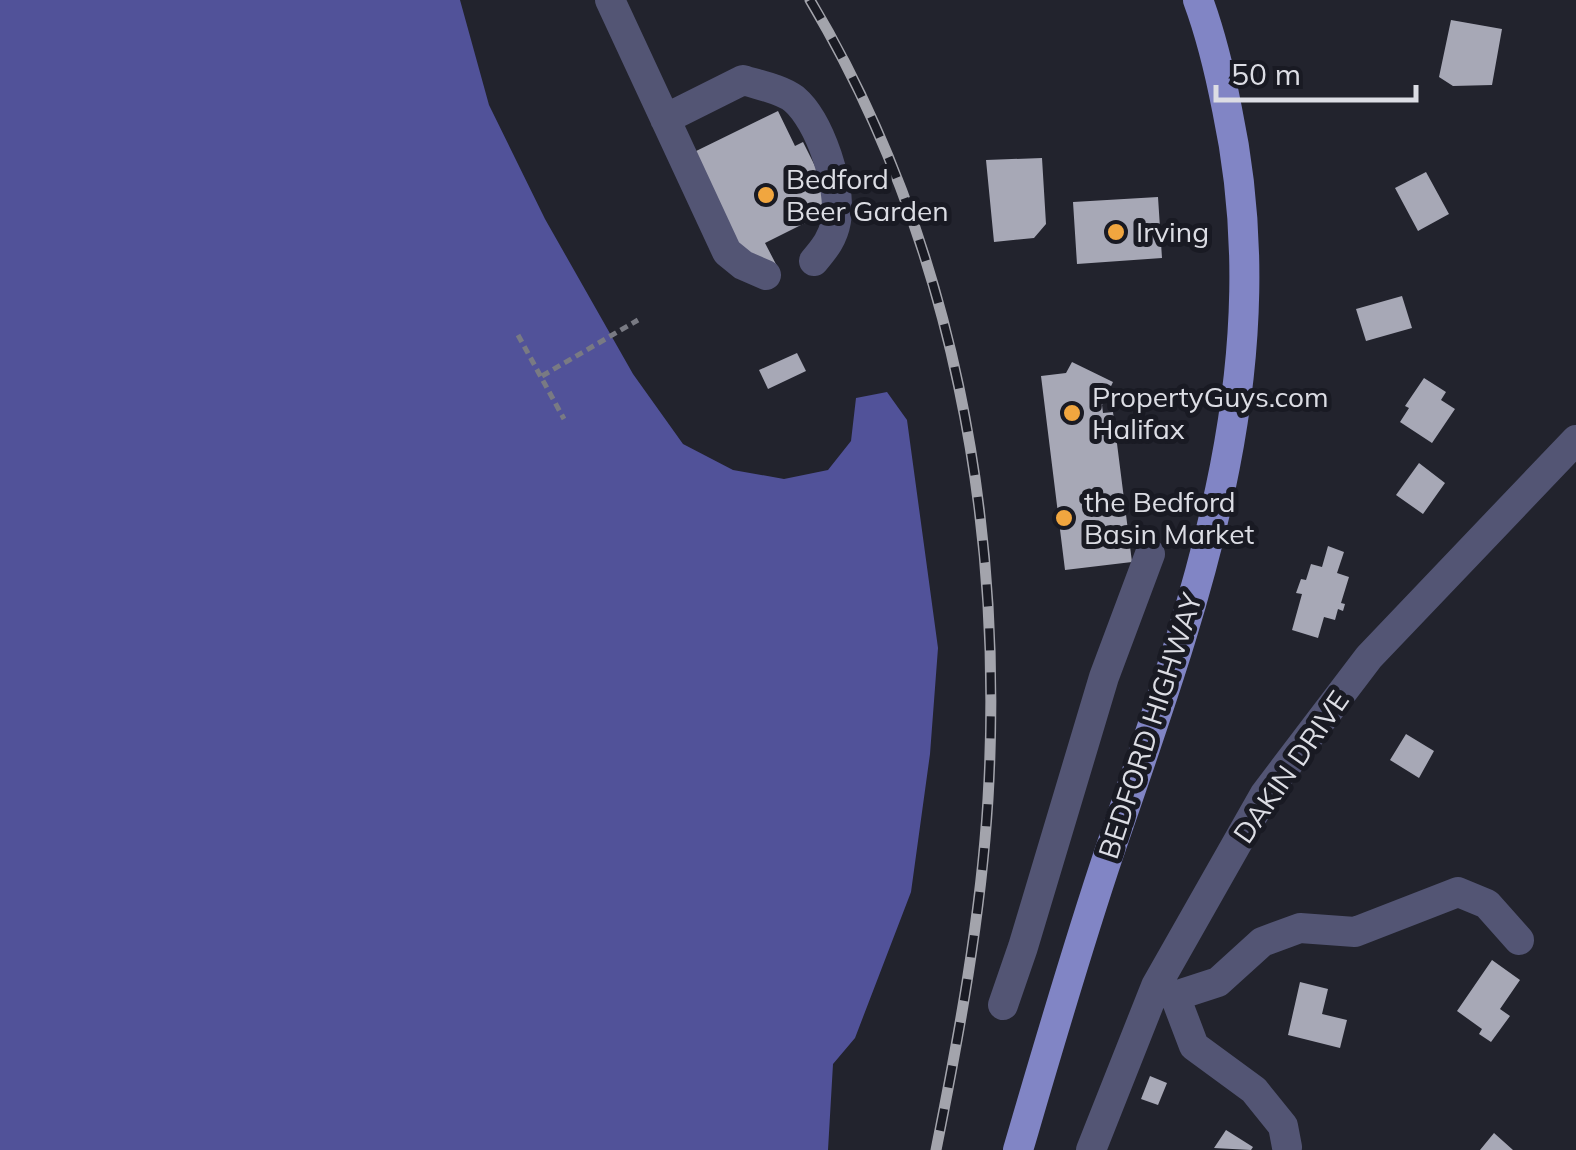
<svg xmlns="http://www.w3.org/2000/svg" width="1576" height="1150" viewBox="0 0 1576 1150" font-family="Mulish,sans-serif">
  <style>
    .water { fill: #515299 }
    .building { fill: #a7a8b6 }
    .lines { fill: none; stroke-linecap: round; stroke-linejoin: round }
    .path { stroke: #797a83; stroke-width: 5; stroke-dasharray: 8 5; stroke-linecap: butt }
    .minor { stroke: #535574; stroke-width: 30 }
    .major { stroke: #8185c5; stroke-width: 30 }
    .rail-casing { stroke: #a3a4ac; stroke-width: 11 }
    .rail { stroke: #191a23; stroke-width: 8; stroke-dasharray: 22; stroke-linecap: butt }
    .poi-dot { fill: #f1a63f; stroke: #191a23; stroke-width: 4 }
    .labels { text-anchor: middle; stroke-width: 10; stroke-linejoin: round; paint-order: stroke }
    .poi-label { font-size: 28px; fill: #dcdde4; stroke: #191a23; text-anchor: start }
    .street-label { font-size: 28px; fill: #dcdde4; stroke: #191a23 }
  </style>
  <rect width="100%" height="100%" fill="#22232d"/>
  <path class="water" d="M0,0H460L489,105L545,219L633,374L683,444L733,470L784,479L828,470L851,441L856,398L887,392L907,420L938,648L930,754L911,892L855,1038L833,1064L828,1150H0Z"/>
  <path class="building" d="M1451,20L1502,29L1492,85L1453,86L1439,77Z
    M778,111L795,146L803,142L821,178L825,213L765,243L779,270L738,252L690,154Z
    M1042,158L1046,224L1034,238L994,242L986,160Z
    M1426,172L1449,214L1418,231L1395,188Z
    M1158,197L1162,258L1077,264L1073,202Z
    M1402,296L1412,328L1366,341L1356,309Z
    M797,353L806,371L768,389L759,370Z
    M1072,362L1113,382L1102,405L1103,413L1113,412L1132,562L1065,570L1041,376L1066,373Z
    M1424,378L1446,392L1441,400L1455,409L1432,443L1400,422L1409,408L1405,406Z
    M1419,463L1445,483L1423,514L1396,495Z
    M1328,546L1344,552L1337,573L1349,577L1341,603L1345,604L1343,611L1338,609L1335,620L1324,617L1318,638L1292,630L1302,594L1296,593L1301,579L1306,580L1311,564L1322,567Z
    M1406,734L1434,751L1419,778L1390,760Z
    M1492,960L1520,980L1500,1009L1510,1016L1491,1042L1479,1034L1482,1029L1457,1011Z
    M1300,982L1328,989L1322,1014L1347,1020L1340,1048L1288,1035Z
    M1150,1076L1167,1083L1158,1105L1141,1099Z
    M1226,1130L1253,1147L1251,1150L1214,1148Z
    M1494,1133L1513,1150H1480Z"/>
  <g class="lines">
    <path class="path" d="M518,335L564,419
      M542,376L638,320"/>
    <path class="minor" d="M610,0L727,252L743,265L766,275
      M665,119L743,80C759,85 781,89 794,99C820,121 842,188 836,221C833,238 825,248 814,261
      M1158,987L1175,996L1194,1046L1254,1090L1283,1126L1287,1147
      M1175,996L1218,982L1262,942L1300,928L1355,932L1458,892L1487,904L1519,940
      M1003,1005L1023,947L1104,677L1150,554
      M1091,1150L1156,986L1265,794L1369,657L1576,440"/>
    <path class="major" d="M1018,1150C1047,1051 1076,951 1109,853C1193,608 1283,373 1227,109C1220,73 1211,35 1198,0"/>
    <g class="rail-casing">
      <path id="rail" d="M810,0C953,240 1004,523 988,799C981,916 959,1035 936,1150"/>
    </g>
    <use href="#rail" class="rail"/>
  </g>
  <g class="poi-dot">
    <circle cx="766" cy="195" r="10"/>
    <circle cx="1116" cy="232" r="10"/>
    <circle cx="1072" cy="413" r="10"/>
    <circle cx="1064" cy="518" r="10"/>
  </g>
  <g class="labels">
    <g class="poi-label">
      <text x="786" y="189">Bedford<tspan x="786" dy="32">Beer Garden</tspan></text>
      <text x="1136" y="242">Irving</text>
      <text x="1092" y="407">PropertyGuys.com<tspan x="1092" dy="32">Halifax</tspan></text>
      <text x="1084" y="512">the Bedford<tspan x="1084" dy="32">Basin Market</tspan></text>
    </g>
    <g class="street-label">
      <text transform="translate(1150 726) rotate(-72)" y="10">BEDFORD HIGHWAY</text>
      <text transform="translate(1291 767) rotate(-55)" y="10">DAKIN DRIVE</text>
    </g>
  </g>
  <path d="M1216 85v15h200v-15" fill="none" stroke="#dcdde4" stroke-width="5"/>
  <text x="1231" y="85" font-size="30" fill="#dcdde4" stroke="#191a23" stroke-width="8" paint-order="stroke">50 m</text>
</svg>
